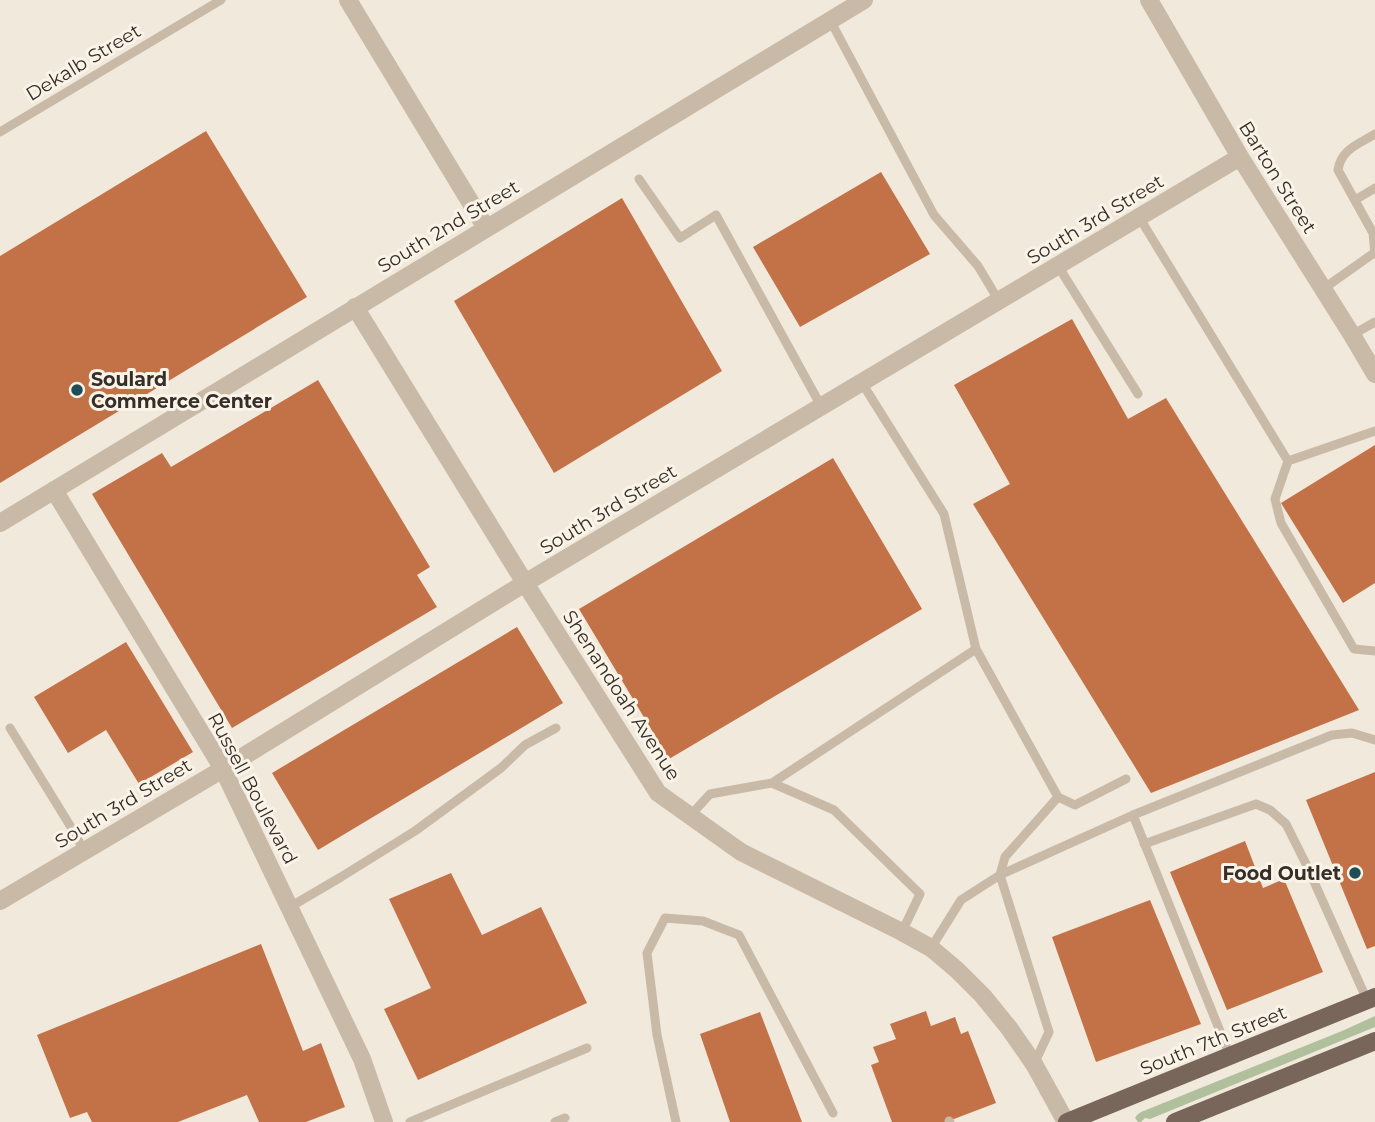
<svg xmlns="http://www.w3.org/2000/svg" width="1375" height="1122" viewBox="0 0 1375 1122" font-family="Montserrat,sans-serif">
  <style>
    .green { fill: #b0c09c }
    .building { fill: #c37248 }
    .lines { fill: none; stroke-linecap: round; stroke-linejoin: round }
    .lane { stroke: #c9baa8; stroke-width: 9 }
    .street { stroke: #c9baa8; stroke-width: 18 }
    .primary { stroke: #776659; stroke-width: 18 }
    .poi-dot { fill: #1e4d56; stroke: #f9f3e8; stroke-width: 2.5 }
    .labels { text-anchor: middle; stroke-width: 6; stroke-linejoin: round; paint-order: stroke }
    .street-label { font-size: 19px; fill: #362e28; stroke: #f9f3e8 }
    .poi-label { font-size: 19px; font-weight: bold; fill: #362e28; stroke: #f9f3e8; text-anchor: start }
  </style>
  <rect width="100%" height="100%" fill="#f1e9db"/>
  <path class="green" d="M1375,1016V1027L1150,1119L1145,1118L1141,1122H1138L1135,1118L1137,1115L1141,1112L1342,1031Z"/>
  <path class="building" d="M206,131L307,297L0,483V256Z
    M881,172L930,254L800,327L753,247Z
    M622,198L722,371L554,473L454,301Z
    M1072,319L1128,419L1166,398L1359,710L1151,793L973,504L1010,484L954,385Z
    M318,380L430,567L417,575L437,607L232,728L92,494L162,453L171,467Z
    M1375,445V583L1343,603L1281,503Z
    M833,458L922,609L669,759L579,609Z
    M517,627L563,703L318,850L272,773Z
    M126,642L193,752L139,784L106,730L68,753L34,697Z
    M1375,772V946L1367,949L1306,800Z
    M1245,841L1263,888L1284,879L1323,972L1227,1010L1170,872Z
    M451,873L482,935L541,907L587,1003L418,1080L384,1009L431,988L389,899Z
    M1150,900L1201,1024L1096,1062L1052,937Z
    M261,944L303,1051L321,1043L345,1107L306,1122H259L247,1095L178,1122H92L87,1112L70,1118L37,1035Z
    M926,1011L931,1026L955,1017L961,1034L968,1031L996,1103L946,1122H892L871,1065L879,1062L873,1047L896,1039L890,1024Z
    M760,1012L802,1122H730L700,1034Z"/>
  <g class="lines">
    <path class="lane" d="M830,20L934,215L978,266L999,301
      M0,132L221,0
      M1375,134C1359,144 1341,149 1338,170L1373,233L1375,254
      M639,179L680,238L716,215L821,406
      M1355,200L1375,188
      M1139,217L1288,461L1275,499L1281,523L1354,649L1375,651
      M1058,266L1138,394
      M1323,289L1374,253
      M1352,335L1375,322
      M1288,461L1375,431
      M976,649L1058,797L1005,857L1000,875L1049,1032L1034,1064
      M10,728L74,832L84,851
      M772,783L976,649L944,514L862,383
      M1058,797L1075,805L1126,779
      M1133,815L1230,1056
      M690,816L710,794L772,783L834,810L920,894L902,932
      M1144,844L1256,804L1270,810L1286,824L1307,866L1367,1000
      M290,907L341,877L415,831L501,768L525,745L556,728
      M931,948L961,900L1000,875L1133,815L1332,735L1352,733L1375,740
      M949,1121L950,1122
      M410,1122L587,1048
      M555,1122L565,1118
      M676,1122L657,1035L647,953L665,918L703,921L739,935L833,1113"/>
    <path class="street" d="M348,0L486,228
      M1149,0L1240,157L1352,335L1375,374
      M355,307L525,583L658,793L741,852L902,932L931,948L957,970L983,996L1009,1028L1034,1064L1066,1122
      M54,490L223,769L362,1059L384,1122
      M0,523L864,0
      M0,901L223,769L525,583L1240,157"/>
    <path class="primary" d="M1067,1122L1375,997
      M1175,1122L1375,1041"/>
  </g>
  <g class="poi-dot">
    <circle cx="77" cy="390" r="7"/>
    <circle cx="1355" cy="873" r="7"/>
  </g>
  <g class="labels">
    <g class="street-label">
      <text transform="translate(83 62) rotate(-31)" y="7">Dekalb Street</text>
      <text transform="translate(1278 177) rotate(58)" y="7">Barton Street</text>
      <text transform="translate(1095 219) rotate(-31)" y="7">South 3rd Street</text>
      <text transform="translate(448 226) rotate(-31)" y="7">South 2nd Street</text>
      <text transform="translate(608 509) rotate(-31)" y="7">South 3rd Street</text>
      <text transform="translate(622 695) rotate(57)" y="7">Shenandoah Avenue</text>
      <text transform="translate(253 788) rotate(62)" y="7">Russell Boulevard</text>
      <text transform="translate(123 803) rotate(-31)" y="7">South 3rd Street</text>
      <text transform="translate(1213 1040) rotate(-22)" y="7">South 7th Street</text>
    </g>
    <g class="poi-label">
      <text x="91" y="386">Soulard<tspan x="91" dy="22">Commerce Center</tspan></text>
      <text x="1341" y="880" text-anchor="end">Food Outlet</text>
    </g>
  </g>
</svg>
